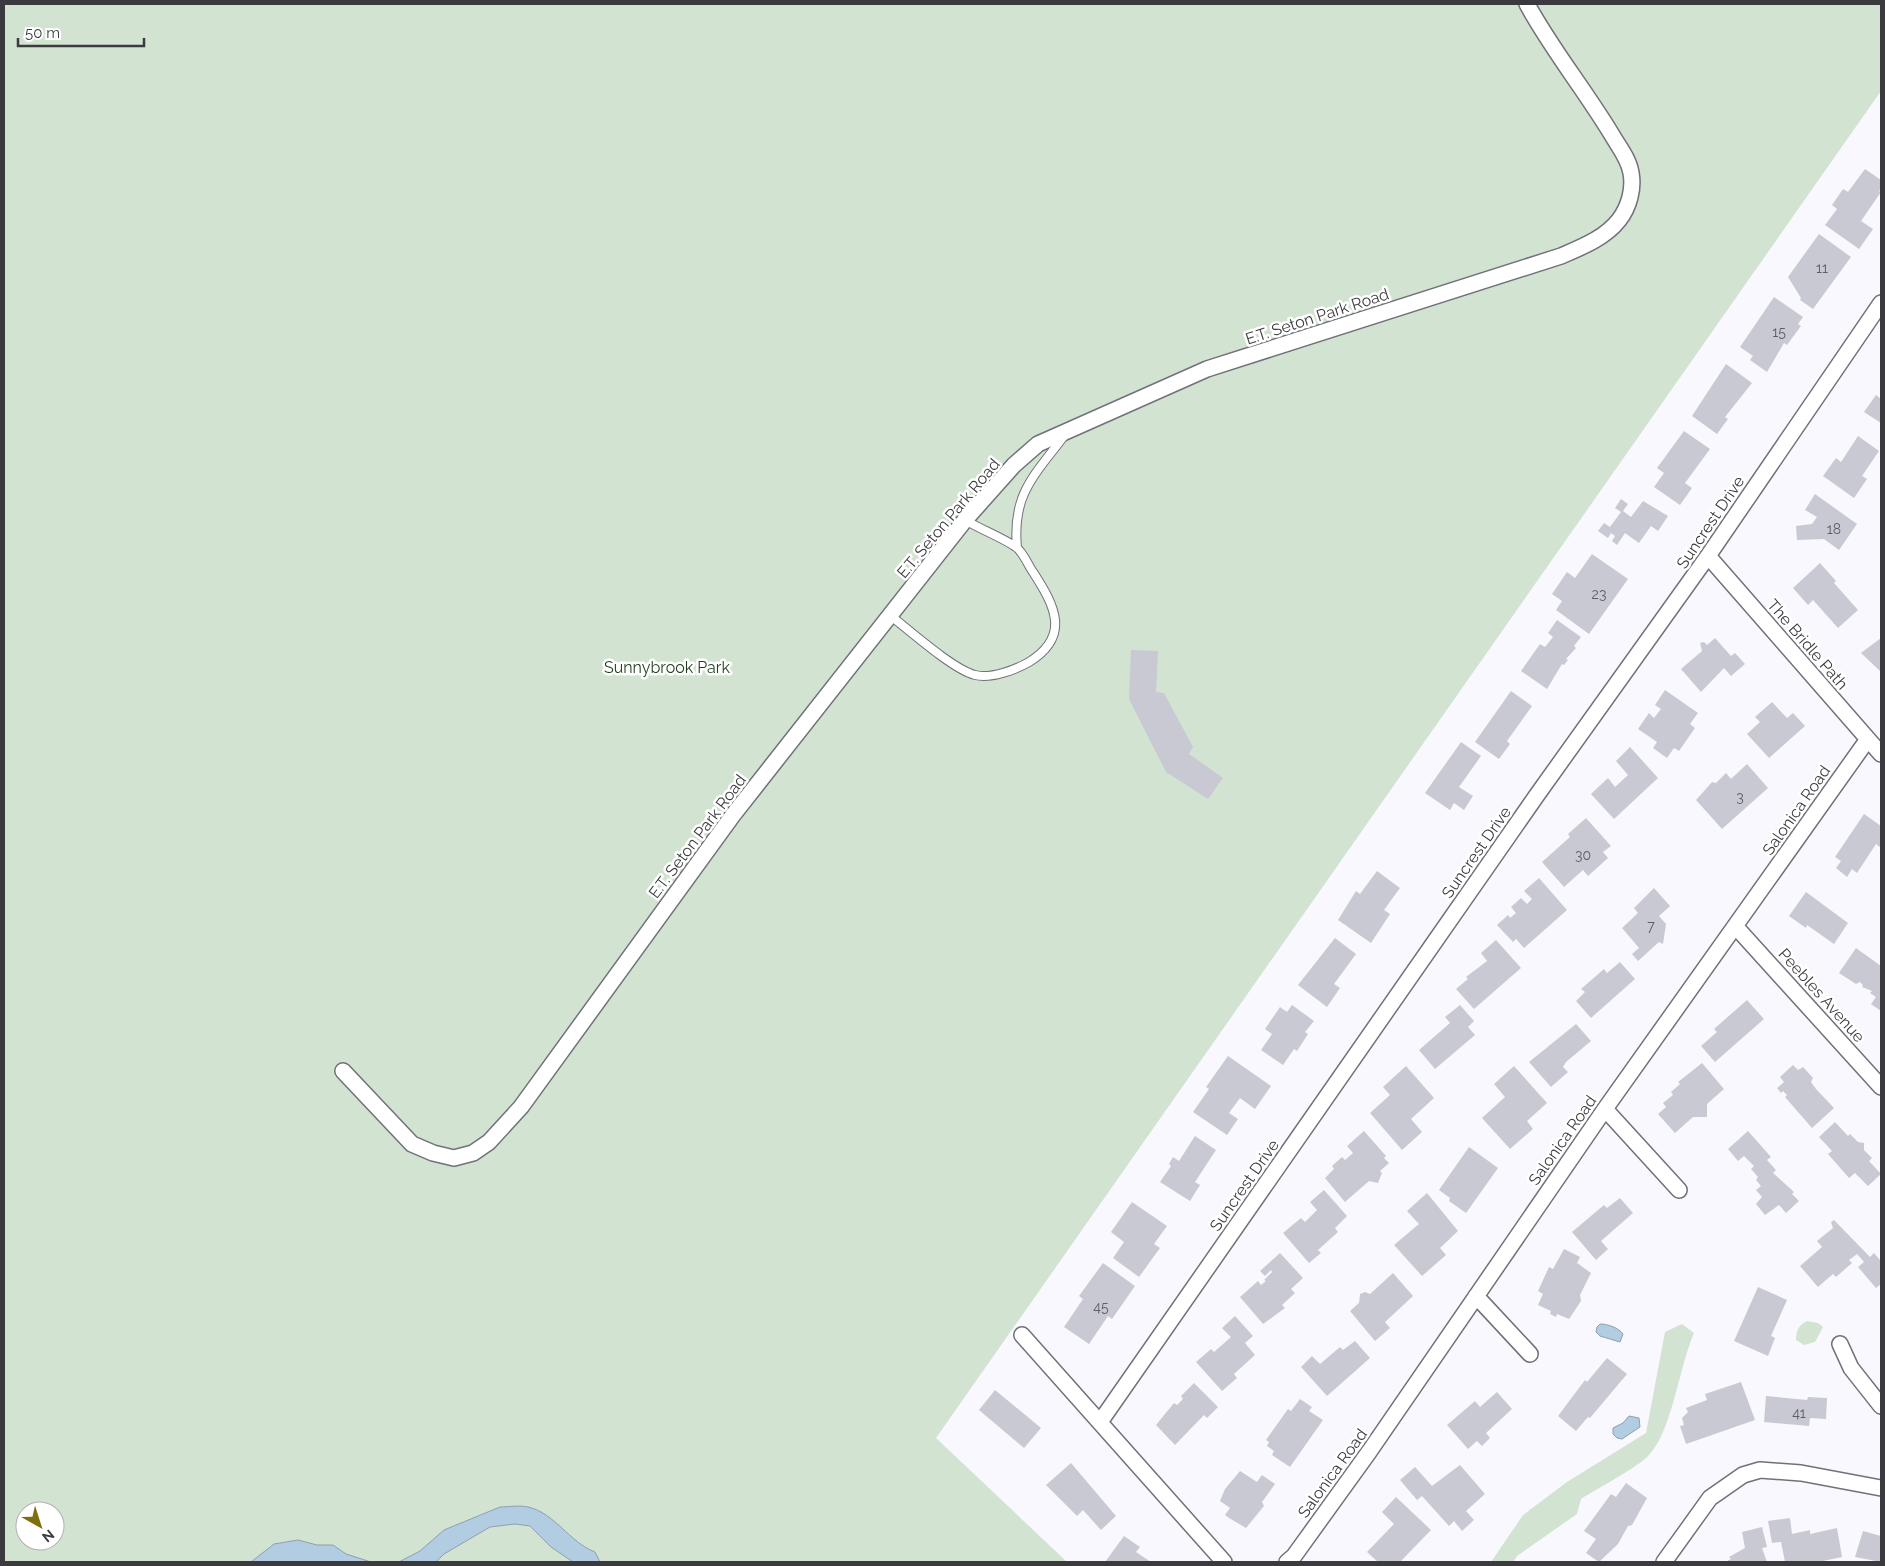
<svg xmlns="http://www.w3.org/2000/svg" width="1885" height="1566" viewBox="0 0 1885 1566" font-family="Raleway,sans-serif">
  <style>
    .green { fill: #d3e3d1; fill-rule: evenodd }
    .water { fill: #b2cce1; stroke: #8ea0b0 }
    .building { fill: #c8c9d3 }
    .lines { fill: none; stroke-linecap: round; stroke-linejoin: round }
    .lane-casing { stroke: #70717a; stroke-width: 10 }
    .street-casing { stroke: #70717a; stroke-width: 18 }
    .lane { stroke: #fff; stroke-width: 8 }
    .street { stroke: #fff; stroke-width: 15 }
    .labels { text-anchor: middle; stroke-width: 5; stroke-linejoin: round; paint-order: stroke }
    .number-label { font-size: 14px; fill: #5e5e64 }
    .street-label { font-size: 16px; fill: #3b3b3f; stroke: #fff }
    .park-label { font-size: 16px; fill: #1f3f1c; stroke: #fff }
  </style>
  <rect width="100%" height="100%" fill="#f8f8fe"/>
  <path class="green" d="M4,4H1881V91L936,1438L1067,1562H4ZM25,1511H55V1541H25Z
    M1807,1321L1818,1323L1823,1327L1815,1342L1804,1345L1796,1340C1796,1330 1799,1325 1807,1321Z
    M1682,1324L1694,1333C1679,1367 1672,1431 1649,1455C1637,1468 1598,1488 1581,1499L1577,1514L1517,1556L1513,1562H1491L1523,1515L1567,1482L1646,1433L1665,1332Z"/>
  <path class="water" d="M1600,1324C1608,1324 1619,1328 1623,1334L1620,1342L1600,1336L1596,1332L1597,1327Z
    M1629,1416L1639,1418L1640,1427L1622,1439L1617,1438L1613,1434V1428L1623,1423Z
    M500,1507C509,1507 519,1505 528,1507C555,1513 569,1542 595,1552L600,1562H573L551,1547L530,1526L515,1524L490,1527L444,1554L436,1562H399L420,1551L444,1530Z
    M298,1540L317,1545H333L346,1554L371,1562H251L274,1544Z"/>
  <path class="building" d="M1865,169L1881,180V188L1879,191L1881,192L1861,221L1873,229L1859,249L1825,225L1837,209L1832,205L1843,189L1848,192Z
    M1819,234L1851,257L1813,309L1800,300L1801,298L1788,277Z
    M1774,297L1803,317L1798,324L1801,326L1787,345L1784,343L1767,372L1750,360L1753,356L1740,347Z
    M1726,364L1752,383L1725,417L1728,419L1717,434L1692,416Z
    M1876,395L1881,399V423L1864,412Z
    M1684,431L1710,449L1685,483L1692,488L1680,505L1654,487L1664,473L1657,468Z
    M1858,436L1879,451L1862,476L1867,479L1854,498L1823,476L1836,458L1841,462Z
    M1815,494L1857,524L1839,550L1824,539L1797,540L1796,526L1812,524L1817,517L1805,510Z
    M1621,499L1628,504L1623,511L1631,517L1643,501L1668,516L1658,531L1651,526L1639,543L1625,533L1617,545L1612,541L1615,536L1611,533L1608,538L1598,531L1604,523L1610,527L1621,512L1615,508Z
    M1592,554L1628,579L1589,634L1556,610L1562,601L1552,594L1567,572L1575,578Z
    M1820,563L1836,581L1834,583L1858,610L1838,628L1813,600L1808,605L1793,588Z
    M1557,620L1581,637L1574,646L1576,648L1566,659L1568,660L1564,665L1562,664L1547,689L1521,671L1540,644L1545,647L1553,637L1548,633Z
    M1715,638L1731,656L1735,653L1745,664L1731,676L1724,668L1701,692L1681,669L1702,651L1700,643L1704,642L1707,645Z
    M1881,638V672L1861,653Z
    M1131,650L1158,651L1156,692L1164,693L1193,747L1189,754L1223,778L1208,799L1166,772L1135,711L1129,699Z
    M1665,690L1698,713L1690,724L1695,728L1679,751L1674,748L1667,758L1653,748L1657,742L1638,729L1649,713L1654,718L1661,709L1655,705Z
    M1511,691L1532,706L1507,741L1510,744L1499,759L1475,742Z
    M1772,702L1787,718L1793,713L1805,726L1769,758L1747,734L1760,722L1755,717Z
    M1461,742L1481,756L1459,787L1473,796L1464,810L1454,803L1450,810L1425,793Z
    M1630,747L1658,778L1614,819L1591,794L1608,778L1615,787L1628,775L1616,761Z
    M1747,764L1768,788L1722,829L1696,800L1712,782L1716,783L1726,773L1731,779Z
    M1864,814L1881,826V848L1876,844L1857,873L1852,869L1847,877L1836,868L1841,861L1835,857Z
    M1586,818L1611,846L1603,852L1608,858L1588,876L1583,870L1564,887L1542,862L1570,837L1568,834Z
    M1377,871L1400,888L1384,910L1390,914L1371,943L1338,920L1356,891L1360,894Z
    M1539,878L1567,910L1524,948L1516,939L1513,942L1497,925L1508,915L1510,918L1516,913L1511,907L1521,898L1527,904L1532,899L1524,891Z
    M1654,888L1670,906L1659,916L1666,924L1663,944L1659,942L1638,961L1632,954L1639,948L1622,928L1638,913L1634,908Z
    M1806,892L1848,923L1834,944L1807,925L1806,928L1789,916Z
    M1335,938L1356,954L1334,984L1340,988L1327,1007L1298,985Z
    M1496,940L1521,968L1474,1009L1456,989L1468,979L1466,977L1487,961L1481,953Z
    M1856,948L1881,966V1011L1871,1004L1876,997L1870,993L1872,991L1862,987L1863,985L1860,982L1856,984L1839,973Z
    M1620,962L1635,979L1591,1018L1576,1001L1585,992L1581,989L1604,969L1607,973Z
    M1747,1000L1764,1019L1715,1062L1701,1046L1717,1032L1714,1029Z
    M1292,1005L1314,1021L1305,1032L1308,1034L1297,1051L1294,1049L1283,1065L1261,1050L1272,1034L1265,1029L1280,1007L1287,1012Z
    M1460,1005L1474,1021L1468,1027L1475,1035L1435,1069L1419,1050L1450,1023L1445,1017Z
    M1576,1024L1591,1041L1566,1062L1563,1067L1568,1072L1551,1087L1529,1062Z
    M1228,1056L1271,1086L1255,1109L1240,1098L1229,1113L1238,1119L1227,1135L1193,1112L1209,1089L1206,1087Z
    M1702,1063L1724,1089L1707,1104V1117H1693L1675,1133L1658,1114L1666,1107L1663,1103L1673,1095L1671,1092L1680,1084L1678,1082Z
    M1793,1065L1798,1070L1803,1067L1813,1078L1811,1082L1816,1089L1834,1108L1812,1128L1785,1097L1787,1095L1783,1091L1781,1093L1777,1088L1784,1082L1780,1077Z
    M1406,1066L1434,1098L1411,1119L1422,1132L1402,1150L1370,1113L1390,1095L1383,1087Z
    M1514,1066L1547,1103L1527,1121L1533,1129L1510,1149L1482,1118L1505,1097L1494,1084Z
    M1835,1122L1848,1136L1850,1134L1858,1142L1864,1143V1150L1872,1158L1869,1161L1881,1174L1868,1186L1855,1173L1849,1178L1828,1154L1832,1151L1819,1137Z
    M1364,1131L1386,1156L1384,1158L1389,1163L1380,1171L1382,1173L1378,1183L1369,1181L1345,1202L1325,1178L1334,1169L1332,1166L1342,1157L1345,1160L1353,1153L1347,1146Z
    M1748,1131L1771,1157L1767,1160L1776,1170L1773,1173L1794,1192L1792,1194L1799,1201L1786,1213L1779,1205L1765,1215L1756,1204L1762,1197L1756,1190L1761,1186L1756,1180L1758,1177L1751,1169L1754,1166L1744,1156L1738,1161L1728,1149Z
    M1195,1136L1216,1150L1195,1182L1200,1185L1190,1201L1160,1182L1171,1166L1169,1164L1173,1157L1179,1161Z
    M1469,1147L1498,1168L1466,1213L1449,1201L1450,1198L1439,1190Z
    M1324,1190L1347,1216L1335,1228L1338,1232L1318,1250L1321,1253L1309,1263L1283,1233L1301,1218L1305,1222L1317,1210L1310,1202Z
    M1427,1193L1458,1231L1440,1248L1446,1255L1422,1276L1394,1245L1419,1224L1407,1211Z
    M1620,1198L1633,1213L1601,1241L1608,1249L1596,1260L1572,1232L1604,1205L1607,1208Z
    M1132,1202L1167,1226L1154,1244L1160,1248L1139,1277L1113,1258L1124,1242L1111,1232Z
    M1834,1220L1870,1257L1874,1253L1881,1261V1284L1876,1288L1858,1267L1864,1262L1857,1254L1849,1260L1852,1263L1836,1277L1833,1274L1818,1287L1800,1266L1822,1247L1817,1241L1833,1228L1831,1222Z
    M1564,1249L1580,1257L1577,1263L1591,1273L1580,1295L1581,1301L1569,1319L1557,1314L1556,1317L1550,1314L1551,1311L1538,1305L1543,1294L1538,1291L1549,1267L1553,1269Z
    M1280,1253L1303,1278L1291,1289L1295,1293L1282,1305L1285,1308L1263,1324L1240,1297L1258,1281L1261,1285L1266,1281L1264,1280L1272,1272L1271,1270L1265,1276L1260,1271Z
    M1103,1263L1135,1286L1112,1319L1108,1316L1089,1344L1064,1327L1083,1299L1079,1296Z
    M1393,1273L1413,1296L1385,1322L1390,1328L1375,1341L1350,1311L1359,1303L1360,1294L1365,1292L1370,1294Z
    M1758,1287L1787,1300L1771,1336L1775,1338L1768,1356L1734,1341Z
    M1235,1316L1253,1336L1245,1343L1255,1355L1234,1374L1237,1378L1222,1391L1196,1362L1211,1349L1214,1352L1231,1337L1222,1328Z
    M1355,1341L1370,1358L1327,1396L1301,1367L1312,1356L1320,1364L1340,1347L1343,1350Z
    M1607,1358L1627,1374L1590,1418L1588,1417L1576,1431L1558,1416L1585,1380L1587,1382Z
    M1741,1382L1755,1420L1686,1444L1680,1426L1684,1425L1682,1418L1688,1412L1686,1408L1707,1400L1705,1394Z
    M1194,1383L1218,1407L1207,1418L1204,1415L1175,1445L1156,1425L1174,1403L1177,1405L1183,1399L1181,1396Z
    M995,1390L1041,1428L1024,1448L979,1410Z
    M1497,1392L1512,1409L1486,1433L1490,1438L1482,1446L1477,1441L1468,1449L1447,1425L1475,1401L1480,1407Z
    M1766,1396L1807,1400L1808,1397L1827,1398L1826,1419L1810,1418L1809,1426L1764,1422Z
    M1300,1399L1312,1407L1309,1411L1323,1420L1290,1467L1272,1455L1274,1451L1267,1446L1269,1442L1266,1440L1288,1409L1291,1411Z
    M1071,1463L1116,1516L1101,1530L1083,1510L1077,1516L1046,1485Z
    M1460,1465L1485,1494L1466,1511L1474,1520L1462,1531L1454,1521L1449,1526L1422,1496L1417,1500L1400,1480L1415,1467L1432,1486Z
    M1240,1471L1257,1482L1262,1475L1275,1484L1262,1502L1264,1506L1246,1528L1229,1518L1225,1515L1230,1508L1220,1501L1225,1489Z
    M1626,1483L1647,1498L1632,1525L1628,1526L1618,1544L1599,1562L1586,1553L1596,1539L1584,1531L1611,1494L1616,1497Z
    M1396,1497L1431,1530L1400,1562H1378L1367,1552L1394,1524L1382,1512Z
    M1790,1518L1792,1534L1810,1530V1534L1837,1528L1842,1557L1818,1562H1785L1781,1542L1772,1543L1768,1521Z
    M1762,1527L1767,1547L1762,1548L1767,1562H1725L1731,1559L1729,1557L1745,1548L1742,1532Z
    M1863,1531L1881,1536V1562L1855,1557Z
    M1124,1536L1140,1547L1136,1552L1151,1562H1105Z"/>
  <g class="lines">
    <g class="lane-casing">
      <path id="lane" d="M1017,548C1012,494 1034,476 1064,436
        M891,616C910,631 954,670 975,675C991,679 1015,670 1029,662C1071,636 1055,606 1033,572C1028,565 1023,552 1016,547C1001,537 982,530 965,520"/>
    </g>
    <g class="street-casing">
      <path id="street" d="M1708,556L1881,754
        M1736,927L1881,1087
        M343,1071L412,1144L433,1153L454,1158L473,1153L489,1142L521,1107L733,815L965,520L1014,465L1038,444L1207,369L1561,256C1582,247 1605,238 1619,220C1629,207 1634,189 1631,173C1629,159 1619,147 1612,135C1585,90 1552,50 1527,4
        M1605,1109L1679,1190
        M1476,1296L1530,1354
        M1022,1335L1224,1562
        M1840,1344L1851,1368L1881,1406
        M1100,1422L1537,795L1708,556L1881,303
        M1287,1562L1294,1556L1369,1452L1605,1109L1868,739
        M1664,1562L1710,1498L1743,1475L1760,1470L1801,1473L1881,1488"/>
    </g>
    <use href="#lane" class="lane"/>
    <use href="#street" class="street"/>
  </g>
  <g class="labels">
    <g class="number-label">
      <text x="1822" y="273">11</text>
      <text x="1779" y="337">15</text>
      <text x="1834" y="534">18</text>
      <text x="1599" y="599">23</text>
      <text x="1740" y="802">3</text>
      <text x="1583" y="860">30</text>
      <text x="1651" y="931">7</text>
      <text x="1101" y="1312">45</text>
      <text x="1799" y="1418">41</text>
    </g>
    <g class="street-label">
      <text transform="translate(1317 316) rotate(-18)" y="6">E.T. Seton Park Road</text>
      <text transform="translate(948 518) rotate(-50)" y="6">E.T. Seton Park Road</text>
      <text transform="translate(1710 522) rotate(-56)" y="6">Suncrest Drive</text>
      <text transform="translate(1808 644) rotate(49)" y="6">The Bridle Path</text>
      <text transform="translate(1796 810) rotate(-55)" y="6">Salonica Road</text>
      <text transform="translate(697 836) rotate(-53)" y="6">E.T. Seton Park Road</text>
      <text transform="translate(1476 852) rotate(-55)" y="6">Suncrest Drive</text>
      <text transform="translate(1822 995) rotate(48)" y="6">Peebles Avenue</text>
      <text transform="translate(1562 1140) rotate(-55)" y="6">Salonica Road</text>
      <text transform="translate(1244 1185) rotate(-55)" y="6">Suncrest Drive</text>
      <text transform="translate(1332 1473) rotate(-54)" y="6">Salonica Road</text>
    </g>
    <g class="park-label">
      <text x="667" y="673">Sunnybrook Park</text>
    </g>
  </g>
  <rect width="1885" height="1566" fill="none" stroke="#3b3b3f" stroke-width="10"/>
  <g transform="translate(40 1526) rotate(141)"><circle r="24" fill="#ffffff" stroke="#b1b1b2"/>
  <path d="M0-4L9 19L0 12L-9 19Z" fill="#7b6f0e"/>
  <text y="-8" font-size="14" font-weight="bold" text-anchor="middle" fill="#3b3b3f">N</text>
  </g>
  <path d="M18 38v8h126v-8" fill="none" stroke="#3b3b3f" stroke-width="2.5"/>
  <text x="25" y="38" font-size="15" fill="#3b3b3f" stroke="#ffffff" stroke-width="4" paint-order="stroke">50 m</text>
</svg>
